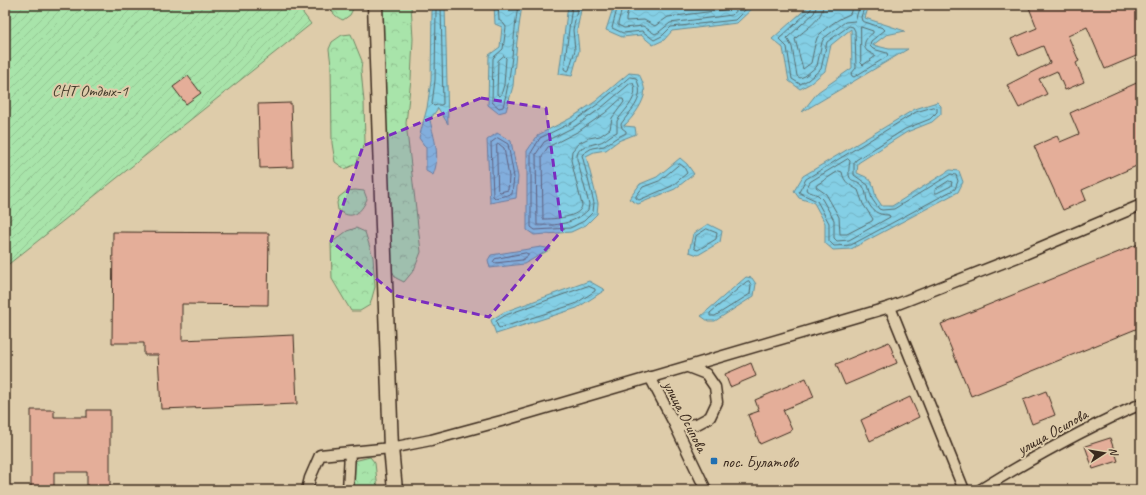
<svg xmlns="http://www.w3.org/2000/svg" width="1146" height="495" viewBox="0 0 1146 495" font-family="Caveat,sans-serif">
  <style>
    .forest { fill: url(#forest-crowns); stroke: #728764 }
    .garden { fill: url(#garden-furrows); stroke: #728764 }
    .water { fill: url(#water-waves); stroke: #678d95 }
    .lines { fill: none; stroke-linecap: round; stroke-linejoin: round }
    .shore { stroke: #586c6e; stroke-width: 1 }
    .building { fill: #e4ae99; stroke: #3b2a1e }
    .street-casing { stroke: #3b2a1e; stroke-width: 13 }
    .secondary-casing { stroke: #3b2a1e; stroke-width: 17 }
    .street { stroke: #deccaa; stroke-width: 10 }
    .secondary { stroke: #deccaa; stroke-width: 14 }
    .marked { fill: #7b2cbf; fill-opacity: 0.2; stroke: #7b2cbf; stroke-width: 3; stroke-dasharray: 8 5; stroke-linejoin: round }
    .poi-dot { fill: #1f6fb2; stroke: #deccaa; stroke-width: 1.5 }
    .labels { text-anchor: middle; stroke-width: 4; stroke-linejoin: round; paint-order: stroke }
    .park-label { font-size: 16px; fill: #463d2c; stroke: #deccaa }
    .street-label { font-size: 16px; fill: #3b2a1e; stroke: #deccaa }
    .poi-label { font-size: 16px; fill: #3b2a1e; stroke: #deccaa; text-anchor: start }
  </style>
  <defs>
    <pattern id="forest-crowns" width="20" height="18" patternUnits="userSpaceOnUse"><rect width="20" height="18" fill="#a8e4aa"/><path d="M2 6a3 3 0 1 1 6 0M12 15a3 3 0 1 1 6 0" fill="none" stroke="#92c492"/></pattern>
    <pattern id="garden-furrows" width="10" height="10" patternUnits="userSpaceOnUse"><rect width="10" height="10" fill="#a8e4aa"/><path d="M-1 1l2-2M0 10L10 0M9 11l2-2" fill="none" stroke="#92c492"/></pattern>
    <pattern id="water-waves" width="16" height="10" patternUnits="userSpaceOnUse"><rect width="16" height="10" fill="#84cfe5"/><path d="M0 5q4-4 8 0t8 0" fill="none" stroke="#73b2c4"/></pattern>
  </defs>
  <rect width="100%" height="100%" fill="#deccaa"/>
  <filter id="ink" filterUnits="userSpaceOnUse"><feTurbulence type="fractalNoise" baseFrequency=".025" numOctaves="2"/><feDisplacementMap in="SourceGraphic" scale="8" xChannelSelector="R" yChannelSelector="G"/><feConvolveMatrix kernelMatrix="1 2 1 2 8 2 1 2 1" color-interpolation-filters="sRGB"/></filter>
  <g filter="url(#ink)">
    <path class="forest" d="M331,5H355L350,15L343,20C336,17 331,13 331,5Z
      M380,5H411L413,39L411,79L406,123L421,252L414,270L404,282L396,278L389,265Z
      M351,34L362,61L361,70L364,102L365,143L356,164L345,169L335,162L332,143L331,65L329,49L332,42L342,35Z
      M355,190L364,191L367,199C361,213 352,221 338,210L337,203L339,197L347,191Z
      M356,228L365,232L373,257L375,287L370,305L360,311H351L332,279L331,243L347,231Z
      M370,457L375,463L378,490H353L354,461Z"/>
    <path class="garden" d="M5,5H297L311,24L5,267Z"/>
    <path class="water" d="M430,5H445L448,124L438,108L430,120C434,139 441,156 433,175L426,171V148L419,138L427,108L431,81L432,10Z
      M494,5H522L517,41L513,86L506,111L498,113L488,105L489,55L500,47L502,27L495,24Z
      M568,5H582L577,30L579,51L572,76L559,74Z
      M614,5H756L737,23L672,31L664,40L653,45L641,35L622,37L606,30Z
      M810,5H869L865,18L905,31L886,35L873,45L889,49H908L802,112L818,92L852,68L851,29L831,45L825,71L811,83L800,89L789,81L783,48L772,39Z
      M629,73L639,74C642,80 646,89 644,96C641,107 632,118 624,126L635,127L636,134L618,141L606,150L594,152L586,156L598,203L597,214L586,225L571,232L534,235L527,230V151L538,135L571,118L596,101Z
      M937,102L941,106V114L932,122L907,132L858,163L857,173L866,177L872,182L876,197L882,206H892L950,170L959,171L963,182L958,192L851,249L833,250L825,243V223L814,203L799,198L794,191L803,176L915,109Z
      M497,133L511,141L518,177L516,198L490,203L487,140Z
      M680,158L687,164L694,174L675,189L638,204L629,199L640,184L657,177Z
      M708,224L722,231L720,242L698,255L689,252L693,234Z
      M541,247L551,249L524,264L490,268L488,260L491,255Z
      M746,277L752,278L756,284L754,296L715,321H708L701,316Z
      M589,281L605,290L577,308L496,334L491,320L504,312Z"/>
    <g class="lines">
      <path class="shore" d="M434,5L436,10L435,80L432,104L434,106L437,105H441L443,104L441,5
        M498,5L499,20L504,24L506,27L503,49L493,58L492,102L499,108L503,107C512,74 513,39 518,5
        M572,5L564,69L567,71L569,70L575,50L573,30L578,5
        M618,5L612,28L623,33L642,31L654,40L662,36L671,27L735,20L750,5
        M623,5L618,23V25L624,28L643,26L655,34L659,32L670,23L732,15L743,5
        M629,5L626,19V21L644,20L655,26L668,17L730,9L734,5
        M812,5L811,9L779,39L787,47L792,79L800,84L808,80L821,69L827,42L849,26L853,27L855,31L856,68L851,74L852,76L854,77L888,56L887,53L873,49L870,46L871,41L885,30L883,28L862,21L861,17L865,5
        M817,5L814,13L787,38L792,47L797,76L800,78L805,76L817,66L822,42L824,38L845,22L855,21L860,5
        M823,5C823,20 805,29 795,39L803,69L811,63C813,55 814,46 817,38C821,30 841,17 850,14L853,5
        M861,27L873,31V33C867,37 861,44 867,51C870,53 873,54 876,56L863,65L861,63Z
        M504,56L506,58L504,85L501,95L499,96L497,94L498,61Z
        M630,77L636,78C646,99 632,108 621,124L622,128L626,131V133L616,138L604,146L592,148L584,153L582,155L594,203L593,212L584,221L570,228L535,230L531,227V153L540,138L573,122L598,104Z
        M631,83H633C640,98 624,110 617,121V132C612,134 608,138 603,141C594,146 576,143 577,159L589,204L588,210C574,224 556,226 537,225L536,154L544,142L576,126L601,108Z
        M621,99H623L624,102L612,118L610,129L600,136L589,138L579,143L572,151L571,160L582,205C581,218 553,219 543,219L542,156L548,147L579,131L605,113Z
        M934,107L937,108V112L930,119L905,129L856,160L854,163V175L868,185L872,199L879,209L882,210L894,209L951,174L956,175L958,181L955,189L851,245L834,246L829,241V223L817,201L802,194L799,192L806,179L916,112Z
        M498,138L508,144L514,177L512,194L495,198L493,196L491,143Z
        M497,145L499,144L504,148L509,177L508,190L500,192L498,190Z
        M848,159L850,161C845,189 857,175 864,188C866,192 866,196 867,200C872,211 877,215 889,215L890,217L849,240L837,241L834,238V220L822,199L818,195L807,191L806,189L810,182Z
        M680,164L684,167L687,173L672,186L639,200L636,198V196L643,187L659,181Z
        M839,171L842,172C844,183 850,185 858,190L863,204L873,219L872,221L847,234H840L839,217L826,194L816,187L817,185Z
        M949,181L952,182L951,186L937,193H935V190Z
        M707,229L717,233L716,239L698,250L695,249L694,247L696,236Z
        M526,253L528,254V256L522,260L495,263L493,262L495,259Z
        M749,281L751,285L750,294L715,316H710V313L746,282Z
        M588,286L595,289V291L575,304L500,328L498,327L496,321L506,315Z"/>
    </g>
    <path class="building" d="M1028,5H1139L1141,11V54L1105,69L1087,27L1068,36L1079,61L1076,63L1084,82L1065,90L1057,71L1039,79L1047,94L1019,108L1007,85L1050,63L1043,46L1019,56L1011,39L1037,28Z
      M188,76L201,93L186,104L173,87Z
      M1141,81V164L1082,190L1086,200L1063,210L1034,146L1057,136L1060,142L1079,134L1070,113Z
      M291,103L293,167L260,168L258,104Z
      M113,232L269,233L268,305L182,304V340L294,335L297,404L161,409L158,355H144V343H112Z
      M1141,243V327L971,396L941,324Z
      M889,342L897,363L845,385L836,364Z
      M751,363L756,376L730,387L725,374Z
      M806,378L814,397L783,410L792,430L760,444L748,415L759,411L755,400Z
      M1046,391L1055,415L1032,424L1023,400Z
      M910,397L919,417L870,441L861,420Z
      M31,410H54V417H87V410H110V490H87V472H54V490H31Z
      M1110,438L1118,461L1093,469L1085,446Z"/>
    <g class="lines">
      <g class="street-casing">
        <path id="street" d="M890,307L964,490
          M650,377L673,421L706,490
          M673,421L683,425L697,424L710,417L717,402L715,387L706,374L688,367
          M307,490L310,478L320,455L391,448L431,440L505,420L890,307L1025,254L1141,205
          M348,490L350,452
          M980,490C1032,458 1085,428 1141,404"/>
      </g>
      <g class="secondary-casing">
        <path id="secondary" d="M375,5L391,448L395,490"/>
      </g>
      <use href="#street" class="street"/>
      <use href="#secondary" class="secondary"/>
    </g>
  </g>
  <path class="marked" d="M481,98L546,108L562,230L489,317L397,296L331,241L363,146Z"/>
  <rect class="poi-dot" x="710" y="457" width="8" height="8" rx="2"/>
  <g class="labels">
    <g class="park-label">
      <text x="90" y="96">СНТ Отдых-1</text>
    </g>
    <g class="street-label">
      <text transform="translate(686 416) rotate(63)" y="6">улица Осипова</text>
      <text transform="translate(1052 431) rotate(-29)" y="6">улица Осипова</text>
    </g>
    <g class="poi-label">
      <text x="722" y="467">пос. Булатово</text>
    </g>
  </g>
  <rect width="1146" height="495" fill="none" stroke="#deccaa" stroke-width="20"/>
  <rect x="10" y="10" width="1126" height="475" fill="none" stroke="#3b2a1e" stroke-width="1.5" filter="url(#ink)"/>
  <g transform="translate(1104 453) rotate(78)" stroke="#deccaa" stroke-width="3" paint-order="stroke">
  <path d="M0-3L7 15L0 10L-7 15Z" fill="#3b2a1e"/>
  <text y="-6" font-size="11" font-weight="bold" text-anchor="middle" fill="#3b2a1e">N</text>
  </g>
</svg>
